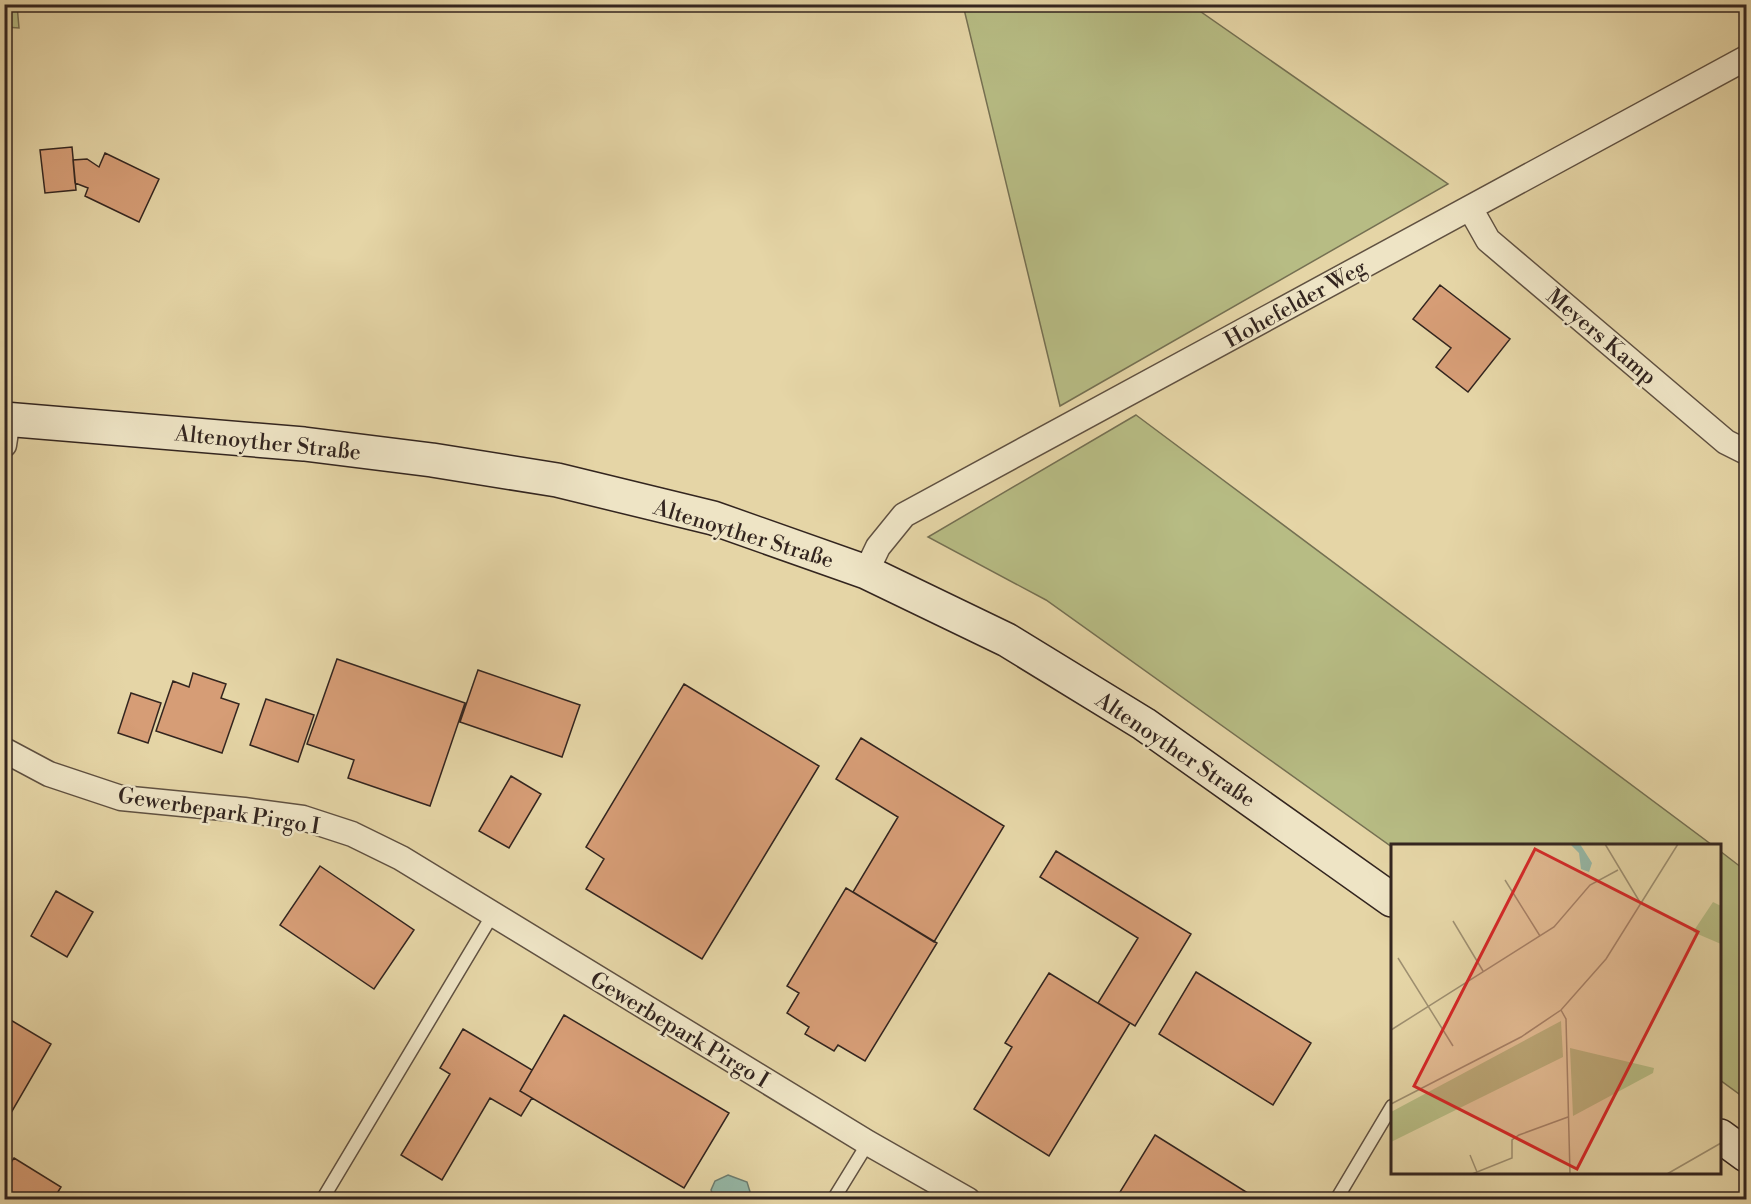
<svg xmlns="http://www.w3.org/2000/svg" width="1751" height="1204" viewBox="0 0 1751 1204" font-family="'Libre Bodoni',serif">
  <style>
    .green { fill: #b7bc84; stroke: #757052; stroke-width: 1.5 }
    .water { fill: #96b9a8; stroke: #6e7e71; stroke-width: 1.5 }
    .building { fill: #d69d76; stroke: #33251f; stroke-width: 1.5 }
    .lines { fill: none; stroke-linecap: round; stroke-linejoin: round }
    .service-casing { stroke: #605141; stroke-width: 15 }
    .minor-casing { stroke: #605141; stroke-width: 27 }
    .secondary-casing { stroke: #33251f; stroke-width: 36 }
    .service { stroke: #eee4c5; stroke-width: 12 }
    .minor { stroke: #eee4c5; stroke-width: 24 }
    .secondary { stroke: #eee4c5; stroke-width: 33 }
    .labels { text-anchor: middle; stroke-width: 5; stroke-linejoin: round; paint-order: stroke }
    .street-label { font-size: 22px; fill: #33251f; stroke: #eee4c5 }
    .inset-road { fill: none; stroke: #9e8f70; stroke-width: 1.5 }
    .view { fill: #d62828; fill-opacity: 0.15; stroke: #d62828; stroke-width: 3 }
    .inset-edge { fill: none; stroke: #33251f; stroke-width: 3 }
  </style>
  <rect width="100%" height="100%" fill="#e5d5a6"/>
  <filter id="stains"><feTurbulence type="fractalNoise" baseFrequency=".00333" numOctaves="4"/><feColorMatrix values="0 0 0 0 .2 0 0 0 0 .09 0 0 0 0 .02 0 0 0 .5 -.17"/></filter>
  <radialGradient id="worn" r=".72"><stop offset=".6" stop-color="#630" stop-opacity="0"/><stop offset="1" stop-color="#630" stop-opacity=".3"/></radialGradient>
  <path class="green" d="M4,5H17L19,28L5,27Z
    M963,5H1191L1448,184L1060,406Z
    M1136,415L1712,845L1392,846V847L1046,600L928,537Z
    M1720,851L1746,871V1099L1720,1080Z"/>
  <path class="water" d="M728,1175L747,1182L751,1195L749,1199H715L711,1190L715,1181Z"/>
  <path class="building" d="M72,147L76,190L45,193L40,150Z
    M105,153L159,179L139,222L85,196L88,188L75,183L73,160L87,159L99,167Z
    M1440,285L1510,339L1468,392L1436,367L1451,348L1413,319Z
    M337,659L465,703L430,806L348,778L354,760L307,744Z
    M478,670L580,705L562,757L460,722Z
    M193,673L226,684L221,698L239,704L222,753L156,731L173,681L189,687Z
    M684,684L819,766L702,959L586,889L604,859L586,847Z
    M131,693L161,703L148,743L118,733Z
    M266,699L314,715L298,762L250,745Z
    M861,738L1004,826L934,942L853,892L898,817L836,779Z
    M511,776L541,794L509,848L479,831Z
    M1056,851L1191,934L1135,1026L1098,1003L1138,938L1040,877Z
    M320,866L414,930L374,989L280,925Z
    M846,888L937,943L865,1061L838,1045L834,1051L805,1034L809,1027L787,1013L799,993L787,986Z
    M56,891L93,912L67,957L31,936Z
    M1196,972L1311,1043L1273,1105L1159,1034Z
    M1049,973L1130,1023L1049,1156L974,1109L1012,1047L1005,1043Z
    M564,1015L729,1113L684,1188L520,1091Z
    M4,1016L51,1044L4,1125Z
    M463,1029L532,1070L520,1091L532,1098L521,1116L490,1098L442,1180L401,1155L450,1074L440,1068Z
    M1155,1135L1259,1200H1131L1120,1192Z
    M14,1158L61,1187L53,1200H11L4,1196V1172Z"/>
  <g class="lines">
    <g class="service-casing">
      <path id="service" d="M322,1200L493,914
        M833,1200L868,1143
        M1336,1200L1392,1106"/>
    </g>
    <g class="minor-casing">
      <path id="minor" d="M1470,208L1488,240L1726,442L1746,452
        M4,445L8,419
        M866,572L878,547L904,515L1746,58
        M4,750L49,774L121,798L244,810L303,818L352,834L401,858L868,1143L968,1200"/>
    </g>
    <g class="secondary-casing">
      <path id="secondary" d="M4,419L304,444L432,460L557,480L713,518L866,572L1007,640L1144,724L1392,900
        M1720,1136L1746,1155"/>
    </g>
    <use href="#service" class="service"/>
    <use href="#minor" class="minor"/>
    <use href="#secondary" class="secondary"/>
  </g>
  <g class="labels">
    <g class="street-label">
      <text transform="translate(1295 303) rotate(-29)" y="8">Hohefelder Weg</text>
      <text transform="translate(1602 336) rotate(40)" y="8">Meyers Kamp</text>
      <text transform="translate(268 442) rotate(6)" y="8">Altenoyther Straße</text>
      <text transform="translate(744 533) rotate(17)" y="8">Altenoyther Straße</text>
      <text transform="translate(1176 749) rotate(34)" y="8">Altenoyther Straße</text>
      <text transform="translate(219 810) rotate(9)" y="8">Gewerbepark Pirgo I</text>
      <text transform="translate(680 1029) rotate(31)" y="8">Gewerbepark Pirgo I</text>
    </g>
  </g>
  <g transform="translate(1391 844)">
    <rect width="330" height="330" fill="#e5d5a6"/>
    <path d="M322,58L330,62V100L302,88ZM170,177L172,213L0,298V268ZM179,204L263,224L262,229L182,272Z" fill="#b7bc84"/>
    <path d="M179,0H189L201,19L198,28L190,25L188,9Z" fill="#96b9a8"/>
    <path class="inset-road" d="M214,0L250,60M114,36L149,92M62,77L92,127M7,114L62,202M170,166L175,175L179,330M0,186L163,83L199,41L227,26M0,260L130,193L170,166L215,115L287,0M79,311L86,328M81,330L121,314V296L128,291L177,273M276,330L330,299"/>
    <path class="view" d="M144,5L307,88L186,325L23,242Z"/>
    <rect width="330" height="330" class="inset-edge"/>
  </g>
  <rect width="1751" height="1204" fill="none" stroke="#e5d5a6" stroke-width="24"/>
  <rect x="6" y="6" width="1739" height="1192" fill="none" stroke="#33251f" stroke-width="3"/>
  <rect x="12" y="12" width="1727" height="1180" fill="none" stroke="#33251f" stroke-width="1.5"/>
  <rect width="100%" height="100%" filter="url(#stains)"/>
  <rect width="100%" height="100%" fill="url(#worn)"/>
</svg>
